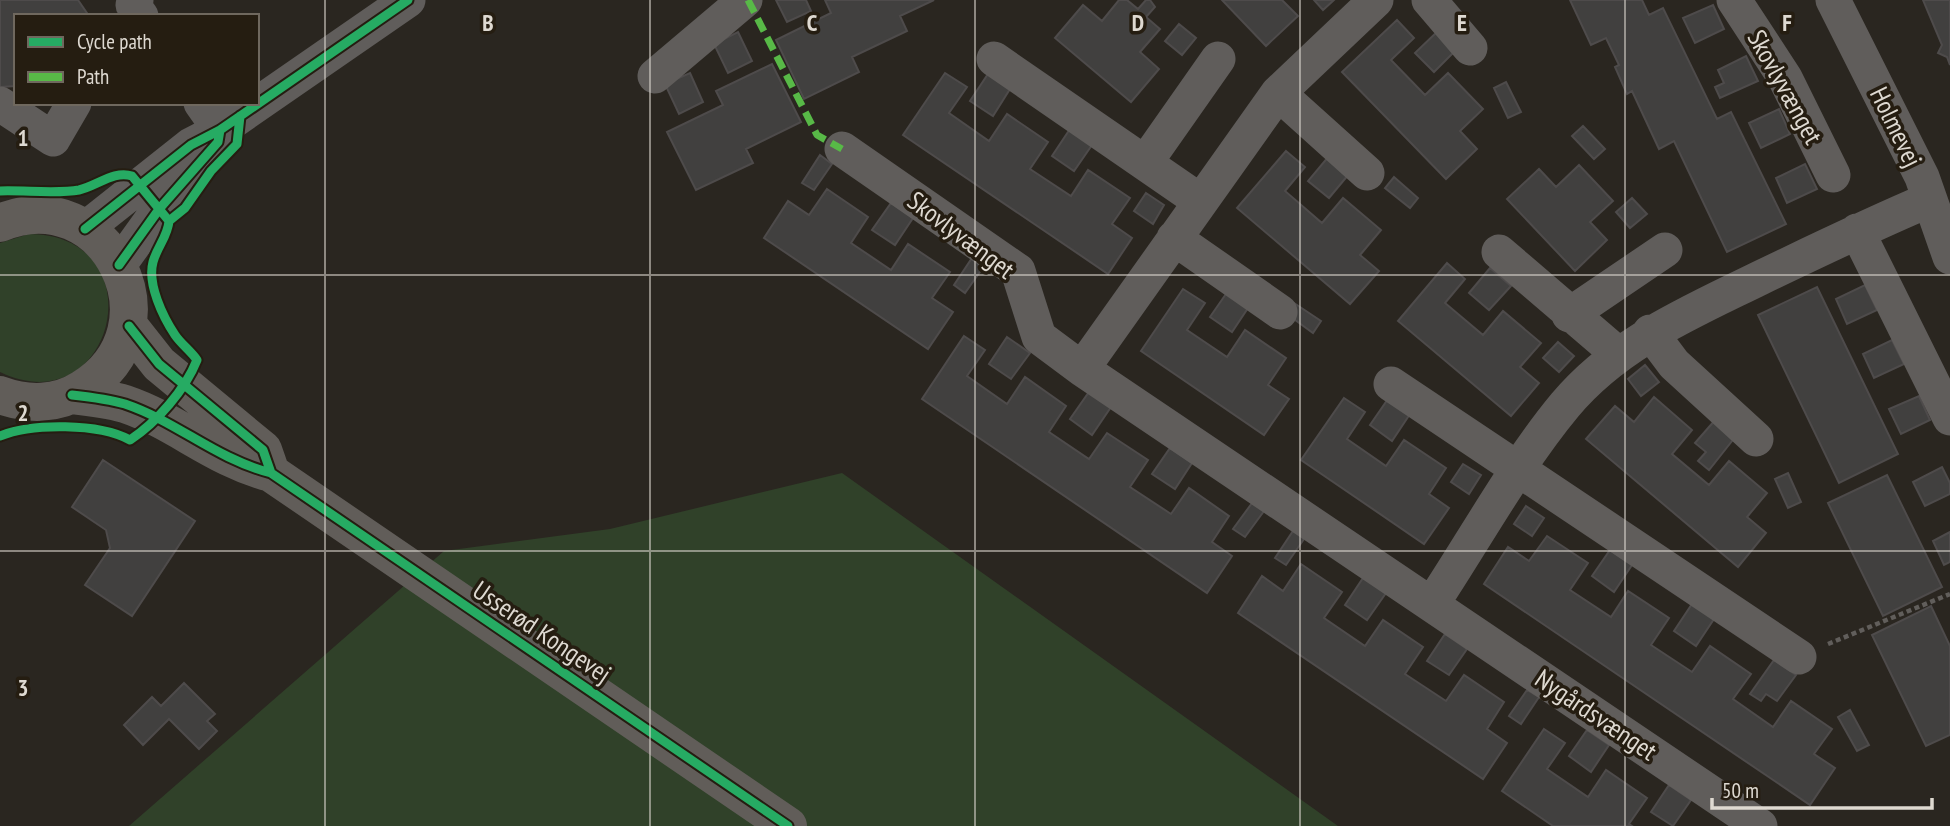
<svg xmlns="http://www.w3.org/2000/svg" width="1950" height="826" viewBox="0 0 1950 826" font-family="'PT Sans Narrow',sans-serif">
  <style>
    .green { fill: #304129 }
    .building { fill: #41403f; stroke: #4e4b4b; stroke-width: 2 }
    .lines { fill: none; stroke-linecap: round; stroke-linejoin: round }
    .path { stroke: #615e5b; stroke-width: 4.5; stroke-dasharray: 5 3.5; stroke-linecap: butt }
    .minor { stroke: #605d5b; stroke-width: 35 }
    .major { stroke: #615d59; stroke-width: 38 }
    .quiet { stroke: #58b947; stroke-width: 7; stroke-dasharray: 14 7; stroke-linecap: butt }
    .cycleway-casing { stroke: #251d11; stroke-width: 13 }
    .cycleway { stroke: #26ab63; stroke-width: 9 }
    .grid { fill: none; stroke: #ded9d1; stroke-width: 2; stroke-opacity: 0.55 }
    .labels { text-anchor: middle; stroke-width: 7; stroke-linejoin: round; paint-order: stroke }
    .street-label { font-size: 26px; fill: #ded9d1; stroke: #251d11 }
    .grid-label { font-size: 23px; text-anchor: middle; font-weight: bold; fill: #ded9d1; stroke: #251d11; stroke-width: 7; stroke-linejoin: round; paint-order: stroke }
  </style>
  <rect width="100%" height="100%" fill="#2a2620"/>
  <path class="green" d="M29,234C159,235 115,427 0,372V243Z
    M842,473L1338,826H129L444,551L610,529Z"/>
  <path class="building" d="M0,0H78L89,16H16V86L0,87Z
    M776,0H806L811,11L787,22Z
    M825,0H934L900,16L907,31L852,57L859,72L804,99L776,40L831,13Z
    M1119,0H1127L1138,9L1146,0H1150L1155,7L1146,17L1160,29L1140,52L1159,69L1131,102L1055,38L1083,5L1102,21Z
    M1222,0H1282L1298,16L1266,46Z
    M1314,0H1334L1323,10Z
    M1570,0H1642L1649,15L1663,8L1717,119L1731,112L1786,224L1727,252L1674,141L1659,149L1632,91L1627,94L1615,67L1619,65L1606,38L1591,45Z
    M1923,0H1950V65L1947,57L1938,53L1942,45Z
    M1713,5L1724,29L1695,43L1683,18Z
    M1397,20L1414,38L1391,60L1425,95L1448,73L1483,109L1460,131L1477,149L1446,179L1342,72Z
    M1179,24L1196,38L1182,55L1165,41Z
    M1439,30L1457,49L1434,72L1415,53Z
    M738,32L752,61L728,73L714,44Z
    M1746,56L1758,81L1720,98L1715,87L1724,83L1718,70Z
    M772,64L801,122L746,149L753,163L696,190L667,132L723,105L716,91Z
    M690,73L703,102L679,114L665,84Z
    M945,73L967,87L949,113L989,141L1007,114L1048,142L1030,169L1071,196L1088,170L1130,198L1112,224L1132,238L1108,274L903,135Z
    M988,74L1010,89L993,116L970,101Z
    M1506,82L1521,112L1508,118L1494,88Z
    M1779,109L1790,134L1761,148L1749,123Z
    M1583,126L1605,149L1594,159L1572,136Z
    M1070,129L1092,145L1074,171L1052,156Z
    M1286,151L1305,167L1285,191L1322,223L1343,198L1381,230L1360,255L1379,271L1350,304L1237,208Z
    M820,155L832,164L814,190L802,183Z
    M1329,156L1349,174L1329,198L1308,181Z
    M1805,164L1817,189L1787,203L1776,178Z
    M1579,165L1613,201L1590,222L1607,240L1575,271L1507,199L1539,169L1556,187Z
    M1394,177L1418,198L1410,208L1385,188Z
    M827,189L868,217L851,243L891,270L908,244L950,272L932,298L953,312L928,349L764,238L788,201L809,215Z
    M1146,193L1164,205L1153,224L1134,211Z
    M1632,198L1647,214L1630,228L1616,212Z
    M891,203L913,218L895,245L872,230Z
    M972,258L984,266L965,293L954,285Z
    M1447,263L1465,279L1445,303L1483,335L1503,311L1541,343L1520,367L1539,383L1511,416L1398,321Z
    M1490,268L1511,286L1489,310L1469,293Z
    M1865,285L1877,310L1847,324L1836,299Z
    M1817,287L1898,454L1839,483L1758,315Z
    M1183,289L1205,303L1187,330L1227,357L1245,330L1286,358L1268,385L1289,399L1264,435L1141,351Z
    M1228,291L1250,305L1232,332L1210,317Z
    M1294,303L1321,321L1313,333L1287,314Z
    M964,336L985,350L967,376L1007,404L1025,377L1066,406L1049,432L1089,459L1107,433L1148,460L1130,487L1171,514L1189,488L1229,516L1212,542L1232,556L1207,593L922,399Z
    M1007,337L1030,353L1011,379L989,364Z
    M1892,340L1904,364L1874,378L1863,354Z
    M1558,342L1574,356L1559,372L1543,358Z
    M1645,365L1659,382L1641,396L1628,379Z
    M1089,392L1111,407L1092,435L1070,419Z
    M1919,396L1930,420L1901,434L1889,409Z
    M1654,397L1692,430L1672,454L1709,485L1729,461L1767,493L1747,517L1766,533L1738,567L1586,439L1615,406L1634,422Z
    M1344,398L1365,412L1347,439L1386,466L1404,440L1446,468L1429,494L1449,508L1424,544L1301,460Z
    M1388,399L1410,414L1392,441L1370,425Z
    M1716,419L1736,436L1709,470L1698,461L1706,452L1695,443Z
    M1170,448L1192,463L1175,489L1152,474Z
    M103,460L195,521L132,616L85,585L110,548L106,530L72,507Z
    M1463,464L1481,475L1469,494L1451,482Z
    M1942,467L1950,483V494L1925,506L1913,482Z
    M1788,473L1801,502L1788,508L1775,479Z
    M1887,475L1942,587L1883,616L1828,503Z
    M1252,503L1264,511L1245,537L1233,529Z
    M1526,506L1544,518L1532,536L1514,524Z
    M1293,531L1304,539L1286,565L1275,558Z
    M1950,532V562L1944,565L1933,541Z
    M1547,536L1588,563L1570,590L1611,617L1628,591L1669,618L1651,645L1692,672L1710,646L1751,674L1733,699L1773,727L1791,701L1832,729L1814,754L1835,768L1810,805L1484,584L1508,547L1529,561Z
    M1610,550L1632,565L1614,592L1592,576Z
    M1301,564L1342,592L1324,618L1365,646L1383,620L1423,647L1405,674L1446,701L1464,675L1504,702L1487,729L1507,743L1483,779L1238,613L1262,576L1283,591Z
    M1363,578L1386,593L1367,620L1345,605Z
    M1692,604L1714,619L1696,646L1674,631Z
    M1931,606L1950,646V735L1926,746L1872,635Z
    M1445,634L1467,649L1449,675L1427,661Z
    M1774,660L1796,675L1777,701L1766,694L1761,701L1750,694Z
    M184,683L215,714L207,721L217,731L199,749L169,719L143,745L124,725L152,697L161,706Z
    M1527,690L1539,697L1521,724L1509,716Z
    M1850,710L1869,745L1857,751L1838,717Z
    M1544,729L1565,743L1547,769L1588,797L1606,770L1647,798L1629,824L1632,826H1553L1502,791Z
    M1587,730L1609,745L1591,772L1569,756Z
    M1669,785L1691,800L1673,826L1651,812Z"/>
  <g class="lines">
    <path class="path" d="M1828,644L1950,594"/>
    <path class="minor" d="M136,0L133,5L141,16
      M1429,0L1470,48
      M1734,0L1785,78L1833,175
      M1833,0L1922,177L1950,257
      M994,59L1200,201
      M655,76L745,0
      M1278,93L1367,173
      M201,103L220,130
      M0,104L53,139L74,103
      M842,149L1018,271L1039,337L1082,369L1760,826
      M1145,163L1218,59
      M85,229L191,145L220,130L408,0
      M1857,231L1950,418
      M1174,238L1280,312
      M1499,252L1618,354
      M119,265L160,208L216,144
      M1569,315L1665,250
      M1650,332L1674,364L1756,439
      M1082,369L1278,93L1376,0
      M1391,384L1799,657
      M1432,604C1475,539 1516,464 1565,405C1617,343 1689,313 1760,278C1816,251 1872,224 1929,200"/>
    <path class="major" d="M0,223C106,178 182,328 82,389C57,405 27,405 0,395
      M129,326L159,364L263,450L271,473
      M72,395C90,397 108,399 125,404C178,422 214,458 271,473L788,826"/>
    <path class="quiet" d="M748,0L817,135L842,149"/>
    <g class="cycleway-casing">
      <path id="cycleway" d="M0,191C23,190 58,194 79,190C97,186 114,170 132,176L169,221C168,236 157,247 153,262C147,284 163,317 175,335C181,344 191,351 197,360C185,390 157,422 130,440C99,423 32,423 0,436
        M169,221L185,208L211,171L237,144L240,116
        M85,229L191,145L220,130L408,0
        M119,265L160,208L218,142L220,130
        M129,326L159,364L263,450L271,473
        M72,395C90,397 108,399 125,404C178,422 214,458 271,473L788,826"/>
    </g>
    <use href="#cycleway" class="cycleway"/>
  </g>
  <path class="grid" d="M325,0V826M650,0V826M975,0V826M1300,0V826M1625,0V826M0,275H1950M0,551H1950"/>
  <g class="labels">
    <g class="street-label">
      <text transform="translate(1785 87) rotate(61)" y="9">Skovlyvænget</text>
      <text transform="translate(1896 127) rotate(64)" y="9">Holmevej</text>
      <text transform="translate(961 235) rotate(37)" y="9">Skovlyvænget</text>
      <text transform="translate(542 632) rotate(34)" y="9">Usserød Kongevej</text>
      <text transform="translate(1596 715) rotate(34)" y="9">Nygårdsvænget</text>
    </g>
  </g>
  <g class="grid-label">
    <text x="488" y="31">B</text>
    <text x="812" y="31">C</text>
    <text x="1138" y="31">D</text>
    <text x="1462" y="31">E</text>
    <text x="1787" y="31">F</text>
    <text x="23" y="146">1</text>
    <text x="23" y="421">2</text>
    <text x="23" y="696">3</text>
  </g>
  <rect x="14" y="14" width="245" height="91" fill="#251d11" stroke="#6f685e" stroke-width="2"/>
  <rect x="28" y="37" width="35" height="10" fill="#26ab63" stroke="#6f685e" stroke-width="2"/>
  <text x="77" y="49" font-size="21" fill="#ded9d1">Cycle path</text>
  <rect x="28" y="72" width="35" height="10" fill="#58b947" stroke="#6f685e" stroke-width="2"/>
  <text x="77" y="84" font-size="21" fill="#ded9d1">Path</text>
  <path d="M1712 798v10h220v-10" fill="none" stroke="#ded9d1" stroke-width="3.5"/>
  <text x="1722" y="798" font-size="21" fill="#ded9d1" stroke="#251d11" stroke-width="5" paint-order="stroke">50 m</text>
</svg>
